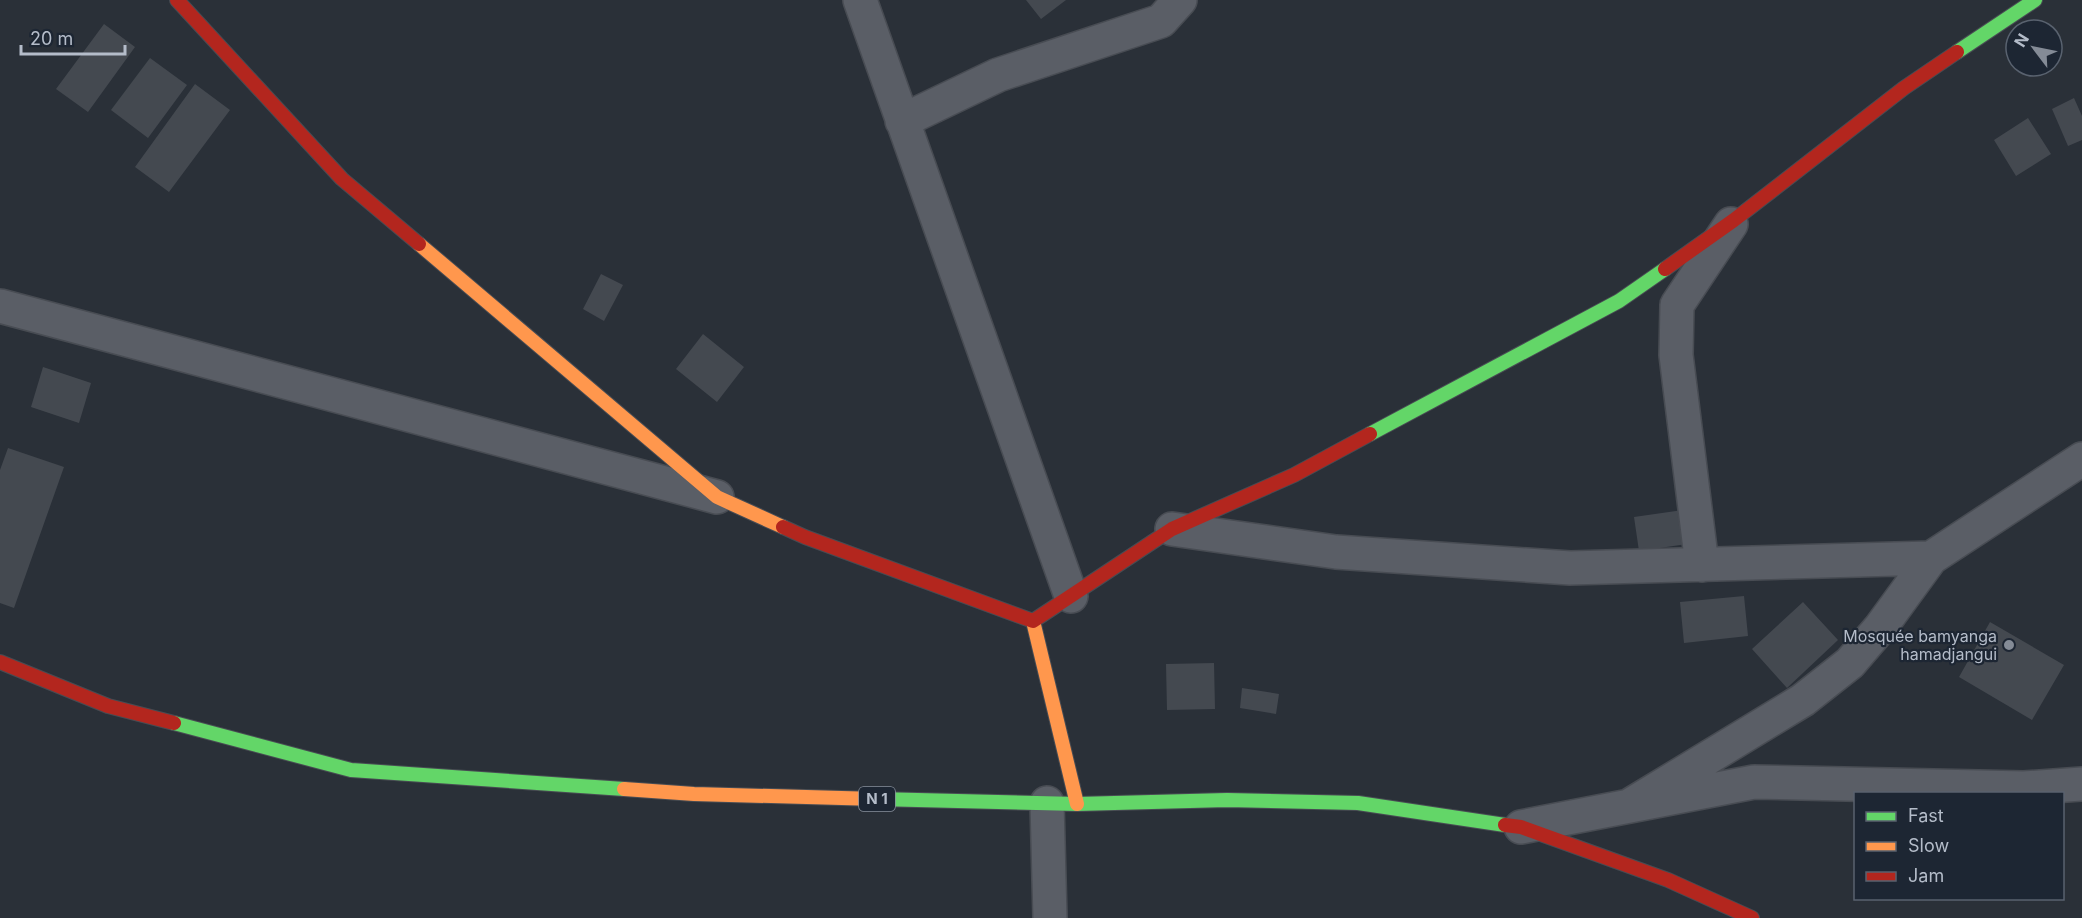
<svg xmlns="http://www.w3.org/2000/svg" width="2082" height="918" viewBox="0 0 2082 918" font-family="Inter,sans-serif">
  <style>
    .building { fill: #444950 }
    .lines { fill: none; stroke-linecap: round; stroke-linejoin: round }
    .street-casing { stroke: #484c53; stroke-width: 36 }
    .fast-casing { stroke: #484c53; stroke-width: 16 }
    .slow-casing { stroke: #484c53; stroke-width: 16 }
    .jam-casing { stroke: #484c53; stroke-width: 16 }
    .street { stroke: #5a5e66; stroke-width: 33 }
    .fast { stroke: #63d668; stroke-width: 14 }
    .slow { stroke: #ff974d; stroke-width: 14 }
    .jam { stroke: #b3261e; stroke-width: 14 }
    .poi-dot { fill: #848b96; stroke: #1d2633; stroke-width: 2 }
    .labels { text-anchor: middle; stroke-width: 4.5; stroke-linejoin: round; paint-order: stroke }
    .shield { fill: #1d2633; stroke: #878f9c; stroke-width: 1.5 }
    .shield-label { font-size: 15px; font-weight: bold; fill: #b4bcc9 }
    .poi-label { font-size: 16px; fill: #b4bcc9; stroke: #1d2633; text-anchor: end }
  </style>
  <rect width="100%" height="100%" fill="#2a3038"/>
  <path class="building" d="M1026,0H1066L1041,19Z
    M104,24L135,47L88,112L56,89Z
    M150,58L187,85L148,138L111,110Z
    M195,84L230,110L169,192L135,167Z
    M2074,98L2082,116V140L2068,146L2052,109Z
    M2028,118L2051,154L2016,176L1994,140Z
    M601,274L623,285L604,321L583,309Z
    M703,334L744,367L717,402L676,369Z
    M43,367L91,383L79,423L31,407Z
    M8,448L64,467L14,608L0,603V470Z
    M1683,510L1687,544L1639,551L1634,517Z
    M1744,596L1748,636L1684,643L1680,602Z
    M1803,602L1838,640L1787,688L1752,649Z
    M1990,622L2064,665L2032,720L1959,677Z
    M1214,663L1215,709L1167,710L1166,664Z
    M1242,688L1279,694L1276,714L1240,708Z"/>
  <g class="lines">
    <g class="street-casing">
      <path id="street" d="M860,0L1071,596
        M902,121L998,75L1161,21L1180,0
        M0,306L717,497
        M1172,529L1336,552L1570,568L1931,558
        M1702,565L1676,355L1677,305L1731,224
        M1047,803L1050,918
        M1632,804L1803,700L1850,663L1880,628L1931,558L2082,459
        M1521,827L1754,782L2024,788L2082,784"/>
    </g>
    <g class="fast-casing">
      <path id="fast" d="M1957,52L2035,0
        M1370,434L1619,301L1665,269
        M174,723L351,770L624,789
        M877,799L1077,804L1227,800L1358,803L1505,825"/>
    </g>
    <g class="slow-casing">
      <path id="slow" d="M419,244L717,497L783,527
        M1033,621L1077,804
        M624,789L694,794L877,799"/>
    </g>
    <g class="jam-casing">
      <path id="jam" d="M177,0L342,179L419,244
        M1665,269L1734,220L1904,88L1957,52
        M783,527L805,537L1033,621
        M1033,621L1172,529L1294,475L1370,434
        M0,662L108,706L174,723
        M1505,825L1521,827L1668,880L1752,918"/>
    </g>
    <use href="#street" class="street"/>
    <use href="#fast" class="fast"/>
    <use href="#slow" class="slow"/>
    <use href="#jam" class="jam"/>
  </g>
  <circle class="poi-dot" cx="2009" cy="645" r="6"/>
  <g class="labels">
    <rect class="shield" x="859" y="787" width="36" height="24" rx="4.5"/>
    <g class="shield-label">
      <text x="877" y="804">N 1</text>
    </g>
    <g class="poi-label">
      <text x="1997" y="642">Mosquée bamyanga<tspan x="1997" dy="18">hamadjangui</tspan></text>
    </g>
  </g>
  <rect x="1854" y="792" width="210" height="108" fill="#1d2633" stroke="#59626f" stroke-width="1.5"/>
  <rect x="1866" y="812" width="30" height="9" fill="#63d668" stroke="#59626f" stroke-width="1.5"/>
  <text x="1908" y="822" font-size="18" fill="#b4bcc9">Fast</text>
  <rect x="1866" y="842" width="30" height="9" fill="#ff974d" stroke="#59626f" stroke-width="1.5"/>
  <text x="1908" y="852" font-size="18" fill="#b4bcc9">Slow</text>
  <rect x="1866" y="872" width="30" height="9" fill="#b3261e" stroke="#59626f" stroke-width="1.5"/>
  <text x="1908" y="882" font-size="18" fill="#b4bcc9">Jam</text>
  <g transform="translate(2034 48) rotate(302)"><circle r="28" fill="#1d2633" stroke="#59626f" stroke-width="1.5"/>
  <path d="M0-4.5L10 22L0 15L-10 22Z" fill="#848b96"/>
  <text y="-9" font-size="16" font-weight="bold" text-anchor="middle" fill="#b4bcc9">N</text>
  </g>
  <path d="M21 45v9h104v-9" fill="none" stroke="#b4bcc9" stroke-width="3"/>
  <text x="30" y="45" font-size="18" fill="#b4bcc9" stroke="#1d2633" stroke-width="4.5" paint-order="stroke">20 m</text>
</svg>
